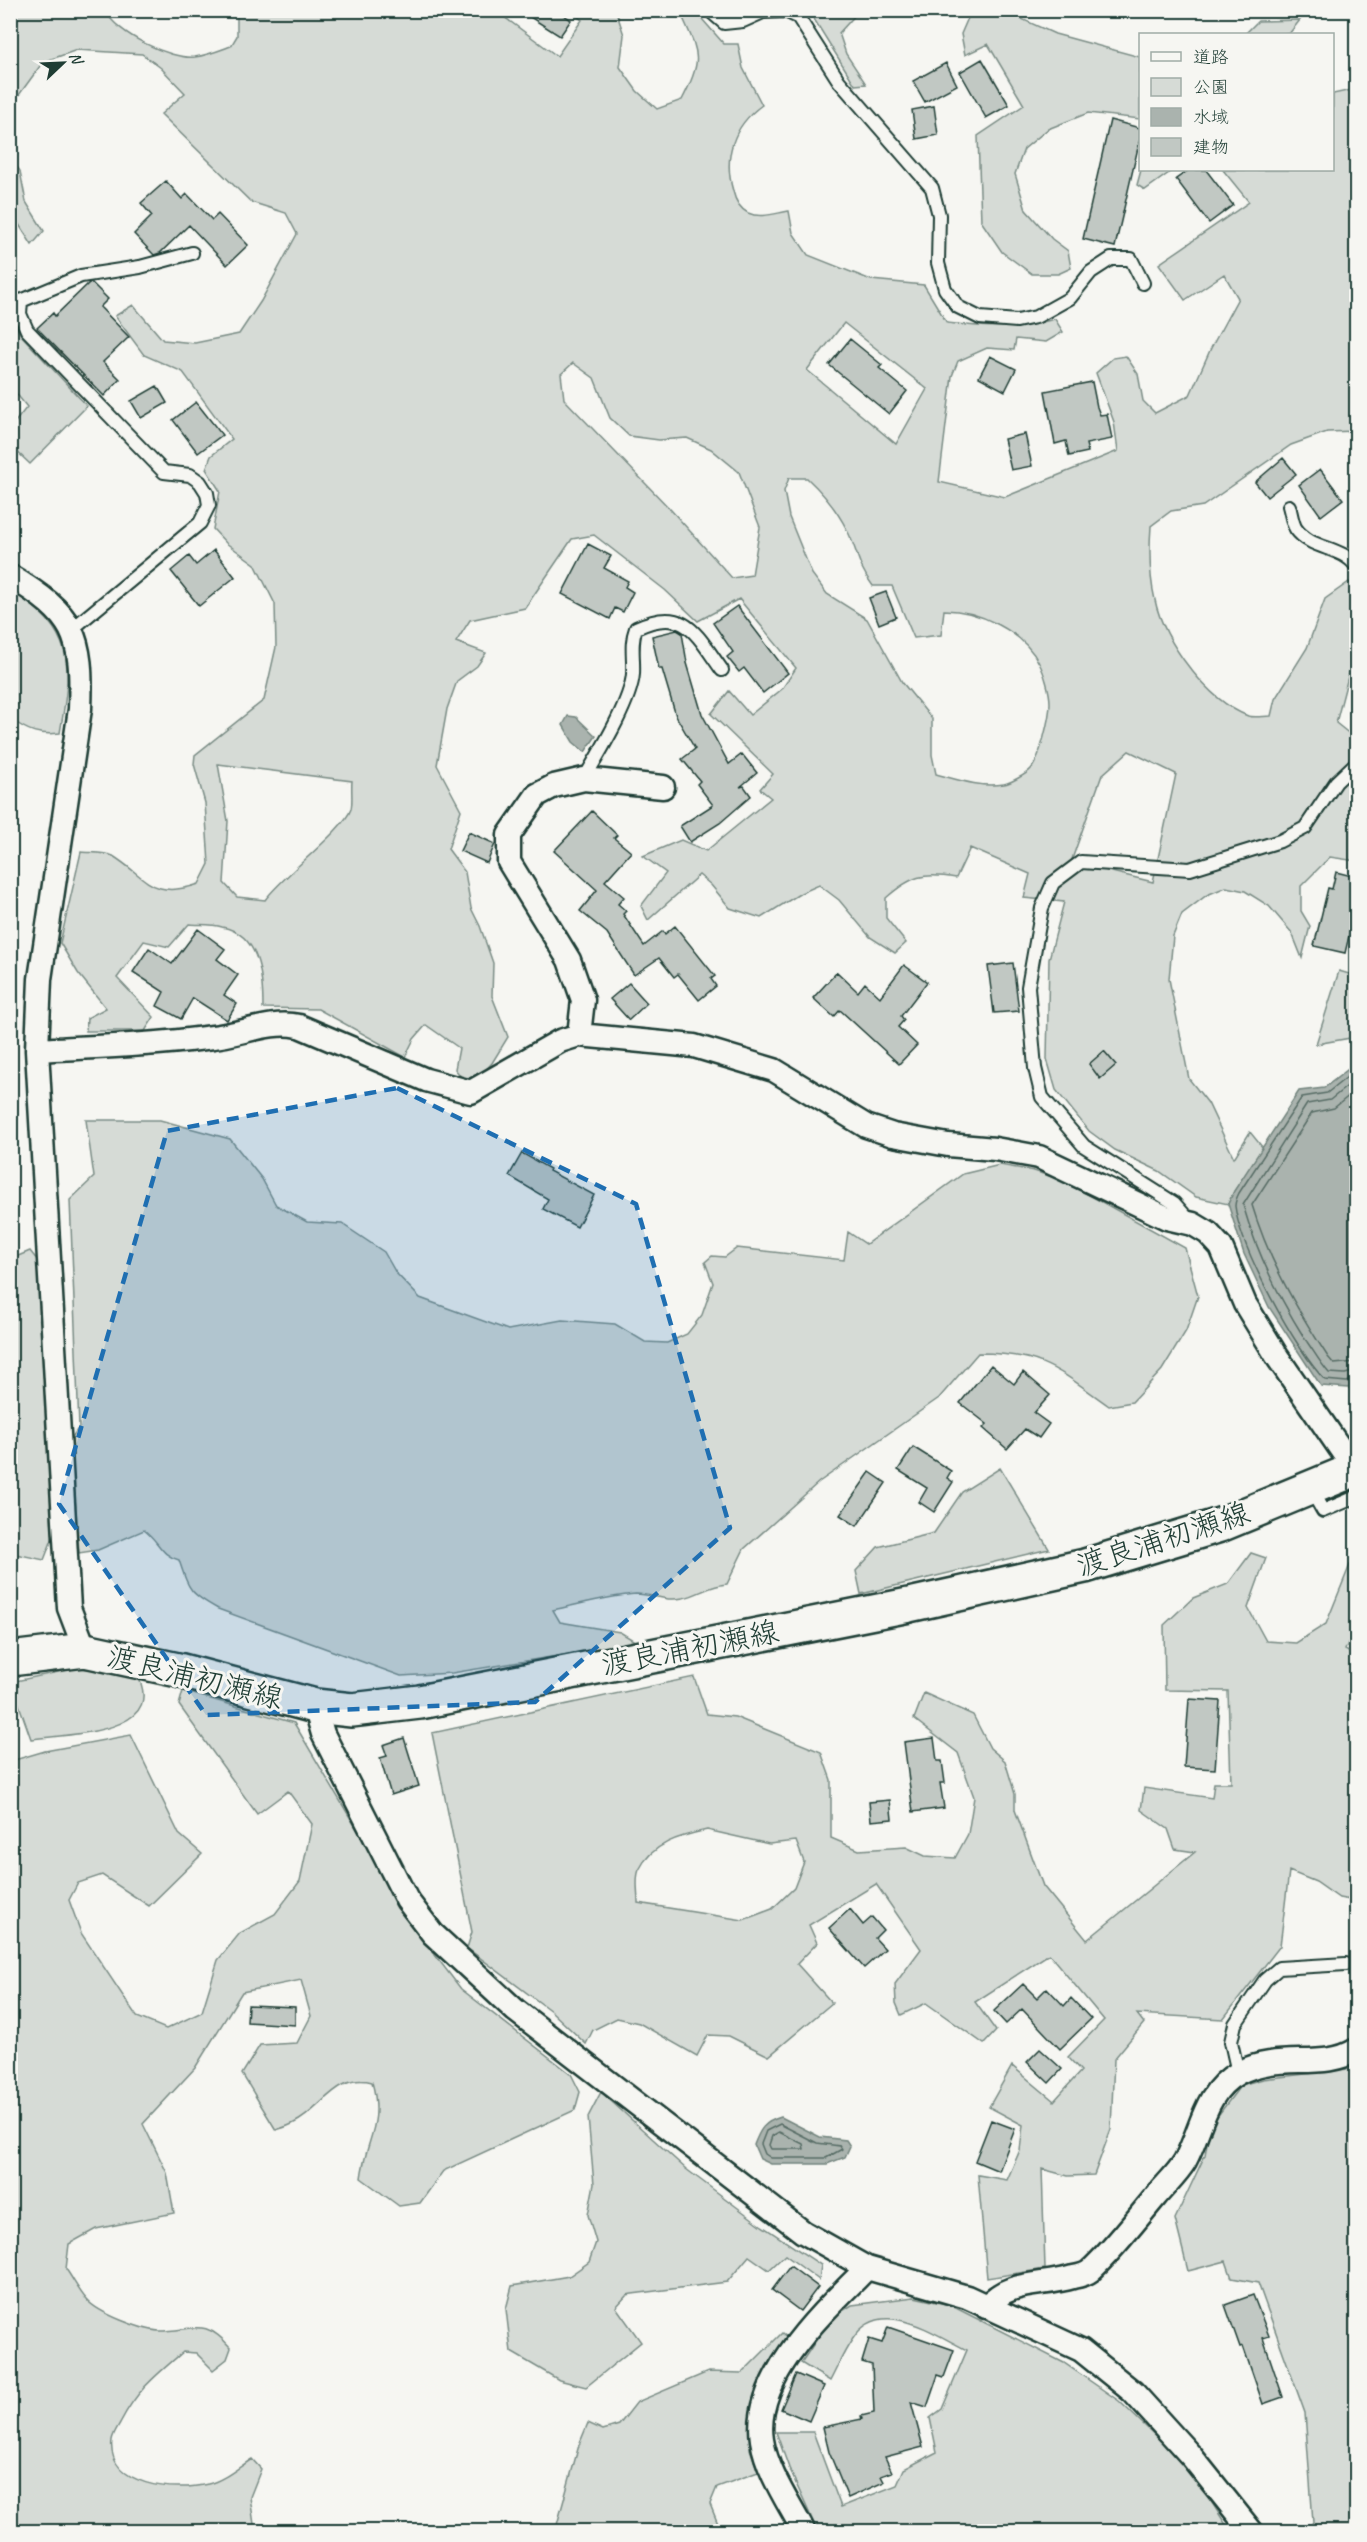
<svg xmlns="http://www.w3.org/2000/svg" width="1367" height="2542" viewBox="0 0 1367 2542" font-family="Caveat,'Klee One',sans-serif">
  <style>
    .green { fill: #d6dbd6; stroke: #7a8c85; stroke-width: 1.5; fill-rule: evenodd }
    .water { fill: #aab3ae; stroke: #72847d; stroke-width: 1.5 }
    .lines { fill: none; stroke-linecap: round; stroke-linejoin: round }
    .shore { stroke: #576c65; stroke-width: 1.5 }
    .building { fill: #c1c8c3; stroke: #1f3d34; stroke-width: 1.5 }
    .lane-casing { stroke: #1f3d34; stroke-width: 16 }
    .street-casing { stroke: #1f3d34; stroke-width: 27 }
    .secondary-casing { stroke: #1f3d34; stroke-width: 38 }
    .lane { stroke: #f6f6f2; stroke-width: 12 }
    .street { stroke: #f6f6f2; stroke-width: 22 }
    .secondary { stroke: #f6f6f2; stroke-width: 33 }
    .marked { fill: #1f6fb2; fill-opacity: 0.2; stroke: #1f6fb2; stroke-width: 4.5; stroke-dasharray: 12 8; stroke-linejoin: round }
    .labels { text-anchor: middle; stroke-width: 6; stroke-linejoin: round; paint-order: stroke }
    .street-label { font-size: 30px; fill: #1f3d34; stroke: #f6f6f2 }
  </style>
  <rect width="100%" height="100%" fill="#f6f6f2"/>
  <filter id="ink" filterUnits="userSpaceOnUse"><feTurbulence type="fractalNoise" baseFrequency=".0167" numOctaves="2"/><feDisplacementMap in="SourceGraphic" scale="12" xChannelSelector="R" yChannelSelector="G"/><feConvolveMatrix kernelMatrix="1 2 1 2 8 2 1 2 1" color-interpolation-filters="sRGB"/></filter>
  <g filter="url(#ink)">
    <path class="green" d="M11,11H106C115,33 171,60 195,57C208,55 220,50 231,46L237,36V11H496L557,56L582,20L570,11H616L624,35L620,67L637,91L657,109L682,100C705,56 698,53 680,11H695L724,44H738L743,68L762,105C733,126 723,157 733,191C735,200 739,208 748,213C761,219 776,213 789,211L793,233L808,255L871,280L924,285L947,323C987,328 1017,329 1055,319L1063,332L1046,342L1016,339L1014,350L987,348L958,361L952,376L939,482L1005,497L1118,451L1114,422L1096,373L1113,358L1126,356L1138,374L1143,401L1155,413L1190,395L1211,348L1238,298L1224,274L1185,300L1159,264L1249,202L1223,170H1332L1333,94L1356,89V431L1327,432L1291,445L1203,506L1171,511L1151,526C1149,552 1149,575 1155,600C1163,641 1208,701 1248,716C1254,718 1264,716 1271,716L1275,699L1307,648L1325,599L1349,582L1356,589V646L1336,723L1356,739V861L1330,857L1301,886V911L1310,926L1302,958L1292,933L1269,906L1245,891L1226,887L1207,895L1182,914L1173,936L1169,979L1189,1079L1208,1103L1234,1158L1250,1132L1263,1148L1234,1191L1228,1204L1196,1197L1159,1171L1115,1150L1089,1131L1056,1090L1047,1059L1049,959L1064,902L1024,898L1030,874L970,848L956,878C923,872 911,876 886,898V918L906,943L895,953L870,937L839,900L819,885L801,893L761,918L730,908L711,885L699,875L648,920L641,906L666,873L643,856L681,840L706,851L771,798L760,789L773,774L711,714L729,691L750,715L782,689L796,668L739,599L698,621L665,590L594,535L572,539L525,608L470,620L456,642L486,653L477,666L457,681L447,709L437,765L461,810L448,849L465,872L471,908L480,926L493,963L492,996L508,1037L492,1063L479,1077L462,1078L455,1069L459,1048L426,1025L414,1039L405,1057L318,1009L263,1008C263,977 260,934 222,927C212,924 200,925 189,924L169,947L144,941L117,978L154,1017L145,1031H86L87,1018L106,1008L78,973L60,943L81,852C90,853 105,852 113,856C148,878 151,900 199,884L209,864L205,803L194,764L195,755L264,700L276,647L275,604L255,564L226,543L213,529L220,491L206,469L211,456L232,439L183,372L144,355L115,316L133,305L163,340L195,343L239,334L261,301L297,234L286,213L251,202L161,114L185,93L161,68L142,54L77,50L43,62L11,106ZM844,323L927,389L896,444L807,370ZM573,363L594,378L610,418L629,436L659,440L687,438L711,449L739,472L760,527L752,575L732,578L671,510L564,399L561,374ZM789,478H807C823,493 837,510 847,530C858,551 857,565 873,586H892L914,638L941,635L944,610C978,610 1023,631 1039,663C1044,672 1050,692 1050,703C1050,716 1040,759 1031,769C1027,774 1010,783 1004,784C981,788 958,780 936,774L932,755V719L902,682L867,619L827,594L812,574L789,517L784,491ZM1129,751L1176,774L1153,882L1071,862L1102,775ZM218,764L352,781C351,790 353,801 351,809C344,830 282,876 265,900L237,897L224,883L228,821Z
      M809,11H859L839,33L846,54L866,84L855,85Z
      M971,11H1004L1055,34L1140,57V119L1088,113L1048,129L1024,149L1015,174L1026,210L1052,239L1068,251L1071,268L1058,274H1032L1002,252L981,221L978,136L1024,105L988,44L965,55L961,34Z
      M1300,20L1289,34H1245L1258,21Z
      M11,159L20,171L26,202L44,231L32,245L11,212Z
      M1141,170H1173L1145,190L1137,185Z
      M11,317L21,335L87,406L30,464L11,446V427L27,407L11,387Z
      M10,590C76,631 72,664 60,733C40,736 27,731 11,719Z
      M1339,971L1356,976V1037L1316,1044Z
      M86,1120H160L230,1139L262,1179L276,1205L307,1222L342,1224L384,1252L396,1273L420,1298L508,1330L562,1320L615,1324L645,1342L667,1343L687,1334L702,1315L713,1283L705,1262L712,1256L725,1257L737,1248L844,1260L848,1232L866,1244L963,1174L1000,1165L1034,1171L1064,1181L1185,1248L1198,1296L1186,1331L1162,1370L1132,1402L1109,1406C1058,1370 1043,1353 978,1353L939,1398L819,1482L744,1549L727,1584C710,1585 698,1595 683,1598C666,1602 652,1594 636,1594C608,1596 581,1604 553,1610L560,1622L620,1632L638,1643L452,1673L401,1676L218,1609C189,1593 189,1590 179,1560C160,1555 160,1542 144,1530L98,1550L79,1553L71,1439L79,1427L70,1200L94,1177Z
      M30,1251L38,1261L53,1537L44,1560L11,1553V1259Z
      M1000,1468L1049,1549L861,1594L856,1571L878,1547L934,1533L962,1492Z
      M1356,1550V1625L1345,1650L1356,1656V1901L1339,1898L1316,1882L1289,1871L1280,1946L1223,2019L1137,2014L1144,2023L1114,2059L1111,2129L1094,2175L1068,2176L1042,2169L1045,2269L987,2278L978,2175L1007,2180L1020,2150L1023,2125L989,2107L1012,2066L1054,2101L1081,2071L1068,2057L1104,2020L1049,1954L975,2002L996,2031L984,2044L926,2003L901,2015L896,2003L895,1984L921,1949L876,1884L809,1925L817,1943L797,1964L832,2003L769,2056L729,2036L708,2035L697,2056L639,2023L617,2018L593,2030L586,2044L551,2011L467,1948L472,1932L432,1733L694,1677L707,1714L735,1717L821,1752L831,1780V1838L859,1850L906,1847L925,1856L955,1858L968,1834L974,1797L958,1753L914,1719L924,1693L973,1715L990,1748L1005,1761L1015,1794V1810L1043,1886L1087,1940L1195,1852L1175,1849L1168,1829L1141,1810L1144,1788L1212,1798L1214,1783H1231L1228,1691L1165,1690L1164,1625L1193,1598L1228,1584L1251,1553L1266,1558L1248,1608L1266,1641L1296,1643L1326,1624ZM707,1830L769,1844L796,1841L804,1862L794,1888L772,1909L743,1920L638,1903C638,1894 635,1878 639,1870C652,1843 680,1836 707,1830Z
      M77,1668L136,1673C171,1734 68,1734 31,1739L11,1682Z
      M183,1691L294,1723L419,1934L461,1989L571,2074L580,2092L575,2110L443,2171L420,2203L399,2206L361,2178C366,2138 384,2125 372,2082C336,2073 323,2109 294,2123C289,2126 282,2128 276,2130L242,2074L260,2045L297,2043L311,2016L301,1980L242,1992L195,2068L143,2124L167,2173L174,2213L96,2229L69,2244L66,2269C73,2279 79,2291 87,2300C98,2313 142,2330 159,2331C194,2331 203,2316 231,2348L227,2359L213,2370L196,2353L183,2352C155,2376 137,2390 120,2423C117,2428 113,2434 112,2440C106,2487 176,2492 208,2484C223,2481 239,2467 252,2459L261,2469L250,2497L255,2531L11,2532V1761L45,1751L131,1735L179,1834L202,1854L149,1906L102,1875L78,1883L69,1900L81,1933L137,2017L166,2029L202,2012L218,1960L240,1933L275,1914L300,1881L312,1824L288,1791L257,1814L179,1705Z
      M1356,2068V2531H1307L1313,2522L1305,2413L1258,2283L1232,2278L1226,2261L1188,2271L1175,2219L1205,2155L1210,2126L1241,2085L1263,2079Z
      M601,2092L686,2169L762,2226L821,2265L819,2280L785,2255L769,2270L749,2256L727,2282L632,2294L627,2295L616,2307L641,2342L586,2387L559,2380L511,2352L506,2309L512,2286L569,2276L589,2262L596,2242L588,2215L594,2184L588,2117Z
      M914,2297L950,2305L1064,2363L1119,2401L1191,2470L1230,2531L817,2530L789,2468L776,2432H813L841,2507L897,2485L904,2469L937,2452L930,2418L942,2409L967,2350C932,2333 880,2295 852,2340C843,2353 837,2368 830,2381L801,2363L831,2318L852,2305Z
      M782,2333L790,2340L752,2414L750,2449L758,2472L717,2487L710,2504L718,2524L725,2531L555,2532L579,2445L588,2423L603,2430L619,2425L637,2402L708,2372L742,2373Z"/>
    <path class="water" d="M568,716L576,717L596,736L585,752L573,742L563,725Z
      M1356,1063V1331L1354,1335L1356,1340V1383L1349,1388L1321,1386L1269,1307L1244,1254L1228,1204L1234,1191L1299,1091L1324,1088Z
      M781,2117L820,2137L846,2140L850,2146L845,2157L827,2164H771L760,2159L754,2145C760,2129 764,2122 781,2117Z"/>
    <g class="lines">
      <path class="shore" d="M1356,1070L1327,1093L1302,1097L1239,1193C1237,1197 1235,1202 1235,1206C1240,1248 1296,1351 1325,1380L1347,1382L1356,1378
        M1356,1079L1330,1100L1307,1104L1243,1205C1257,1254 1278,1296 1305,1339C1313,1350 1320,1363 1329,1373L1345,1374L1356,1371
        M1356,1090L1334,1108L1312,1113L1252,1205C1269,1261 1296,1308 1328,1357L1334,1364L1356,1362
        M780,2124L817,2143L840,2146L842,2149L826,2158H771L765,2154L761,2144L766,2131Z
        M779,2132L803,2144L804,2149H771L769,2145L772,2136Z"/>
    </g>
    <path class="building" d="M519,10H557L571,20L560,36Z
      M982,59L1009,105L986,118L960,72Z
      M946,63L957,85L925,102L913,81Z
      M934,106L938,135L916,139L912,110Z
      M1110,120L1140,128V139L1115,247L1083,239Z
      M1189,170H1206L1233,205L1209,223L1176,179Z
      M166,181L182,199L187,194L212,220L218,214L248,245L227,265L189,225L160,253L154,255L134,234L152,216L141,203Z
      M89,283H92L108,299L100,307L129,337L103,362L120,379L104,396L37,328L53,313L55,316Z
      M850,339L882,365L879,368L907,391L889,414L829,365Z
      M990,356L1016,369L1005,391L979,377Z
      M1092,382L1097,407L1100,415L1107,414L1112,439L1086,444L1088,452L1069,456L1066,441L1055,444L1045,391Z
      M157,386L167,403L141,418L131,401Z
      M196,402L222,435L198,453L173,420Z
      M1025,434L1032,466L1011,470L1004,439Z
      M1283,458L1296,474L1267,497L1255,482Z
      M1320,469L1343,499L1321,516L1299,485Z
      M588,544L611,556L604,568L628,581L625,587L633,592L623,612L615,608L610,619L562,594Z
      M214,550L235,577L199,606L171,571L189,556L196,565Z
      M886,592L896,617L879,624L869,598Z
      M737,606L788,673L763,693L744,668L739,672L727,657L733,652L713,623Z
      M677,630L682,633L687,663L702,714L729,764L742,754L757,773L740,787L744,786L751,796L720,823L690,842L680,826L713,805L697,784L700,781L682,759L695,749L676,716L662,669H659L652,636Z
      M592,811L617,835L614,838L631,852L605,881L624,897L618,904L626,911L623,914L644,946L663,931L665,934L675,926L715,976L711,979L716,986L699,1000L678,974L674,977L659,958L634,975L607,933L580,911L597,890L554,851Z
      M469,832L495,844L487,863L460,851Z
      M1336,872L1356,877V906L1345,953L1314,946L1328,888L1332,889Z
      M198,929L225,949L217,959L238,975L224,995L237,1004L227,1020L193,998L181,1019L157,1006L164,992L133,972L149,948L172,964Z
      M1013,963L1019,1011L994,1013L988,966Z
      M904,965L927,982L901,1016L904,1020L898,1027L917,1045L899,1064L840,1010L834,1017L813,998L837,972L858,992L865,983L880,997Z
      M629,983L647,1003L629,1020L610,999Z
      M1104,1051L1116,1065L1100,1079L1089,1064Z
      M522,1153L550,1169L549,1171L594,1195L577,1227L543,1209L548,1199L509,1176Z
      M991,1365L1014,1384L1023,1372L1050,1395L1034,1413L1049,1424L1039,1438L1025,1429L1007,1449L983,1428L987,1424L960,1403Z
      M913,1447L951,1471L947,1478L953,1482L934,1512L919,1502L927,1488L898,1470Z
      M870,1472L886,1483L857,1526L840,1515Z
      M1189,1699L1220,1701L1215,1769L1184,1767Z
      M404,1738L419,1786L391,1795L380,1758L387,1756L383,1745Z
      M934,1738L937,1761H942L945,1783H940L944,1808L913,1812L904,1742Z
      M890,1800L892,1819L871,1821L869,1802Z
      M850,1909L863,1925L872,1917L883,1930L875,1938L885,1949L864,1968L829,1928Z
      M1023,1984L1037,1998L1047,1988L1064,2006L1071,1998L1091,2019L1060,2049L1022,2009L1006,2024L994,2011Z
      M248,2005L295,2007V2025L247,2022Z
      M1040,2049L1062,2069L1049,2083L1027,2062Z
      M991,2120L1015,2129L999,2171L975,2161Z
      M790,2266L818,2287L800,2311L772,2290Z
      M1253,2295L1269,2336L1263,2338L1283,2397L1263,2404L1243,2346L1240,2347L1225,2305Z
      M888,2327L954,2350L944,2377L938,2375L927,2407L911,2402L923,2447L885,2457L892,2472L881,2476L884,2482L848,2498L829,2452L823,2427L862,2419L861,2416L874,2413L872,2365L862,2362L869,2339L882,2343Z
      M796,2374L824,2386L809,2421L781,2409Z"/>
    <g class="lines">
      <g class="lane-casing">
        <path id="lane" d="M709,10L724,23L743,21L763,12L785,11L798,17L839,81L932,188L939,215L938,263L945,289L958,307L980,318L1017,321L1036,317L1070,298L1091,272L1111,259H1131L1143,283
          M10,298L21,301L81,276L140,267L192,253
          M21,301L20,314L27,330L164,472L190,475L200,482L207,493L209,505L200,523L71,630
          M1289,506C1291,512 1292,523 1296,529C1311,550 1342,546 1356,566
          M584,779C598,755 631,702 633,674C634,658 630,644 636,628C685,605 696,634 722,670
          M1190,1221L1174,1203L1084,1146L1042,1097L1035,1068L1028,987L1042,908L1053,883L1081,862L1190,869L1280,841L1305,828L1336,782L1356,763
          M1310,1488L1323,1511L1356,1497
          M1238,2073L1231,2042L1235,2024L1265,1980L1279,1968L1346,1964"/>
      </g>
      <g class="street-casing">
        <path id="street" d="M10,576C75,615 83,635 80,709L40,979L37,1050L69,1608L85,1650
          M579,1035L583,1000L569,960L509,862V835L537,795L554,786L584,779L663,787
          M37,1050C96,1047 154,1045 213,1037C242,1034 271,1020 299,1026L426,1080L471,1092L560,1041L579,1035L694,1046L774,1070L866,1126L893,1135L948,1145L995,1149L1039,1157L1167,1218L1193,1224L1208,1233L1221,1247L1245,1304L1278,1358L1355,1470
          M315,1706L323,1734L407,1900L433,1934L515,2010L803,2232L867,2268L967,2297L1081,2350L1133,2392L1192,2457L1252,2532
          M986,2307C1010,2279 1040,2287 1073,2277C1079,2276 1085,2275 1090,2271C1114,2249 1135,2221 1156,2196C1165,2185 1178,2173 1185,2161C1202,2129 1204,2092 1238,2073C1279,2051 1322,2071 1356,2050
          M804,2532C789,2503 767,2472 762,2440C752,2376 826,2309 867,2268"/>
      </g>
      <g class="secondary-casing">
        <path id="secondary" d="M10,1659L85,1650L178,1670L315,1706L352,1710L420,1702L909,1605L1085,1566L1220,1525L1356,1469"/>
      </g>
      <use href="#lane" class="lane"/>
      <use href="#street" class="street"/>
      <use href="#secondary" class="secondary"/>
    </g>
  </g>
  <path class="marked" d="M397,1088L636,1204L730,1528L535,1702L206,1715L59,1504L167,1131Z"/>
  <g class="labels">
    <g class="street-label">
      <text transform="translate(1163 1539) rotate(-18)" y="10">渡良浦初瀬線</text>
      <text transform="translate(690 1648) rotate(-11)" y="10">渡良浦初瀬線</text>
      <text transform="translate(195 1677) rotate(14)" y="10">渡良浦初瀬線</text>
    </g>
  </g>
  <rect width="1367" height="2542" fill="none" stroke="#f6f6f2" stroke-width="36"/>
  <rect x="18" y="18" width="1331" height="2506" fill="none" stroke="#1f3d34" stroke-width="2" filter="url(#ink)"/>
  <rect x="1139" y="33" width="195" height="138" fill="#f6f6f2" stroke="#a0aca6" stroke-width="1.5"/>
  <rect x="1151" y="52" width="30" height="9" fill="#f6f6f2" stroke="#a0aca6" stroke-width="1.5"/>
  <text x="1193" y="63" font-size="18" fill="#1f3d34">道路</text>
  <rect x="1151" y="78" width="30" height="18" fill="#d6dbd6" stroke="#a0aca6" stroke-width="1.5"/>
  <text x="1193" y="93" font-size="18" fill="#1f3d34">公園</text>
  <rect x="1151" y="108" width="30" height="18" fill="#aab3ae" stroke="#a0aca6" stroke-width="1.5"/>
  <text x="1193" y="123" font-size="18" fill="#1f3d34">水域</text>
  <rect x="1151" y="138" width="30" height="18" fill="#c1c8c3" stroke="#a0aca6" stroke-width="1.5"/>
  <text x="1193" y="153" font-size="18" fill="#1f3d34">建物</text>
  <g transform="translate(63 63) rotate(67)" stroke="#f6f6f2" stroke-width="4.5" paint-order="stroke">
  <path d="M0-4.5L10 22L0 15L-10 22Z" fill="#1f3d34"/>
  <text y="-9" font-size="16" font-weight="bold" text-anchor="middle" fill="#1f3d34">N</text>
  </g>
</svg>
